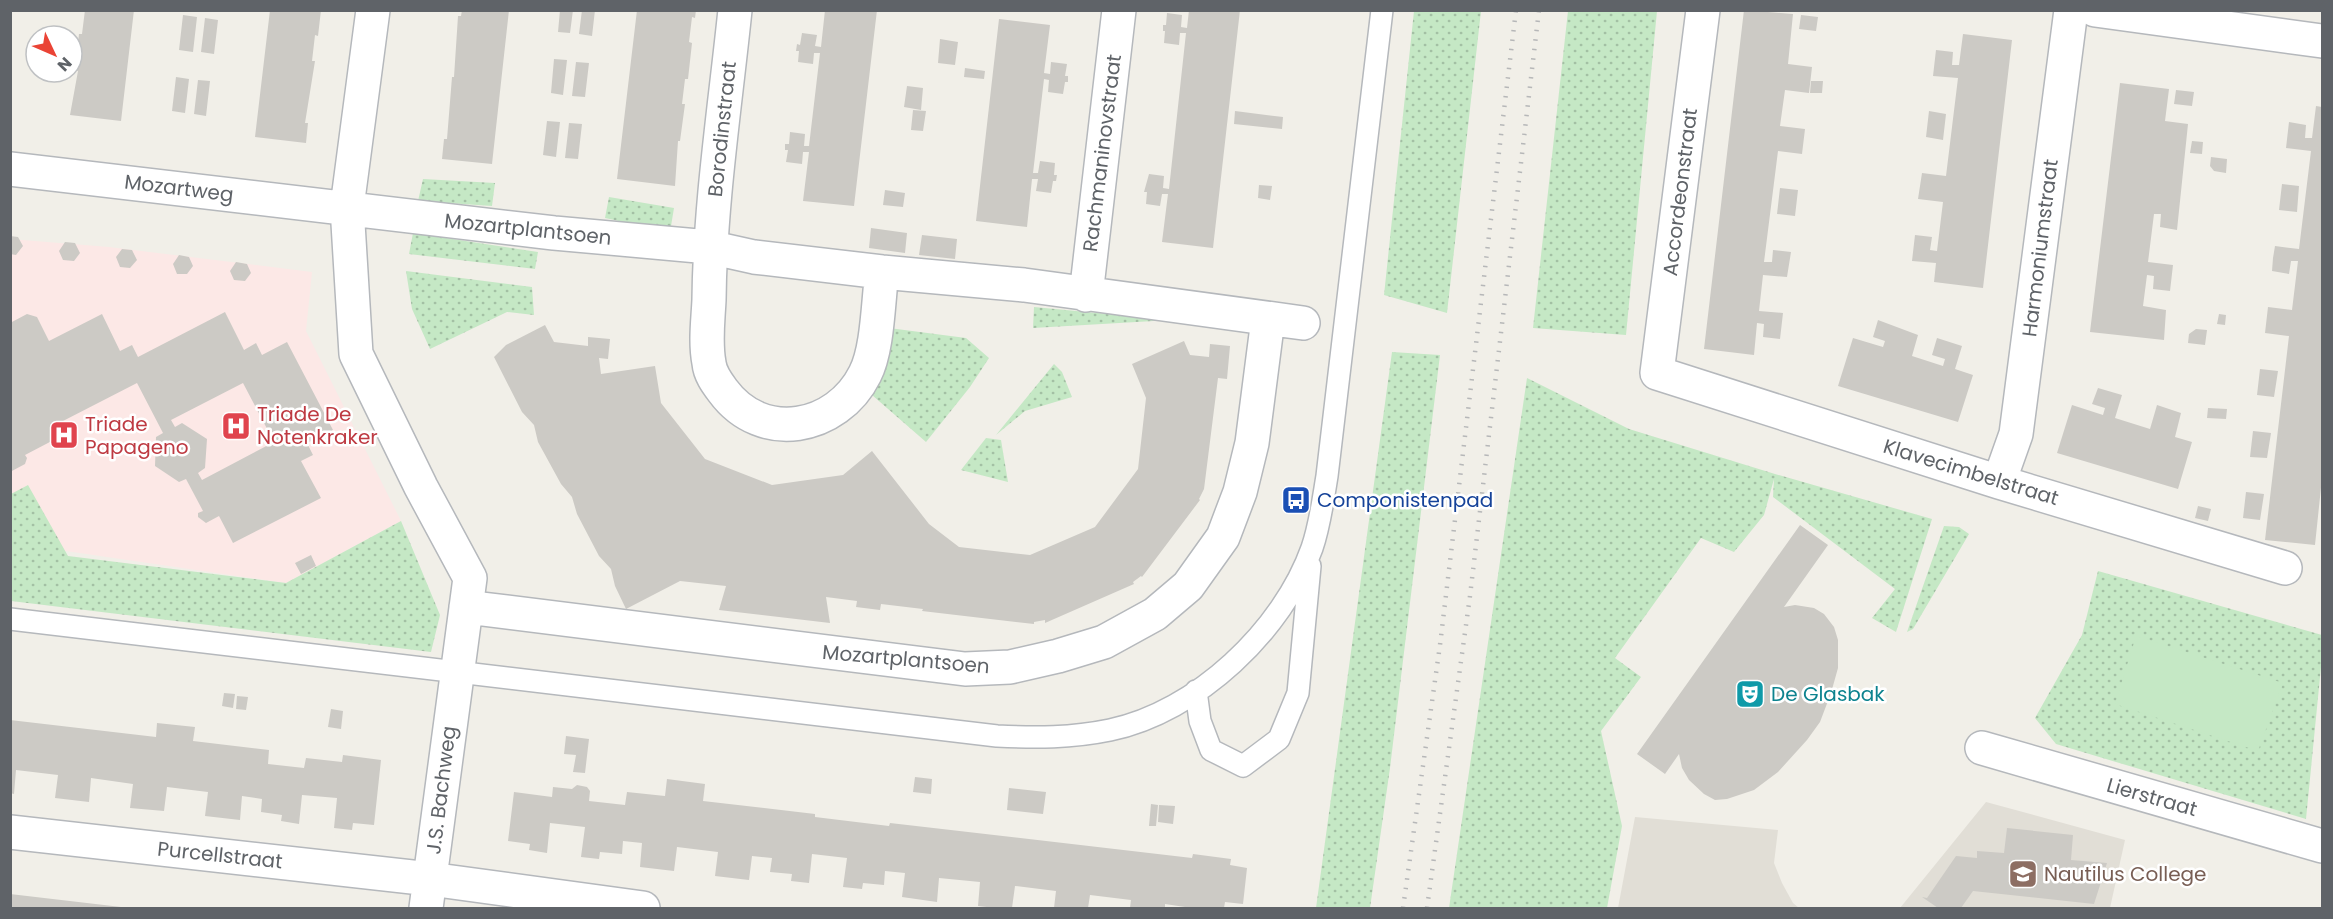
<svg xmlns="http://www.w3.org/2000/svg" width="2333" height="919" viewBox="0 0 2333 919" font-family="Poppins,sans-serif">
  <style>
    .education { fill: #e1ded6 }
    .medical { fill: #fce8e6 }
    .grass { fill: url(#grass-dots) }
    .pitch { fill: #c5e8c5 }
    .building { fill: #cccac5; fill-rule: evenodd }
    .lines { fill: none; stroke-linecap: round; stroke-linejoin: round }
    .lane-casing { stroke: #b5b8bc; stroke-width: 24 }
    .street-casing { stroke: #b5b8bc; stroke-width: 36 }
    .lane { stroke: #fff; stroke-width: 21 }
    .street { stroke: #fff; stroke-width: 33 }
    .rail { stroke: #b6b7b8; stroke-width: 4.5; stroke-dasharray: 1.5 8; stroke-linecap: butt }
    .labels { text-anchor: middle; stroke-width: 5; stroke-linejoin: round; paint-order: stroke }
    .street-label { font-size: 20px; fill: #5f6368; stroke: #fff }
    .health-label { font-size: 20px; fill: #be3a42; stroke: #fff; text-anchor: start }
    .transit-label { font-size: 20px; fill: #164399; stroke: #fff; text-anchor: start }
    .culture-label { font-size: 20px; fill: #0d838f; stroke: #fff; text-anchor: start }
    .education-label { font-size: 20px; fill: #785e54; stroke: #fff; text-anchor: start }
  </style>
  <defs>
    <pattern id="grass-dots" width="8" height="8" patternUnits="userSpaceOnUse" patternTransform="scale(1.5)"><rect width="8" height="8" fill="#c5e8c5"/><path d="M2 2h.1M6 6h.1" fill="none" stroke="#a3c0a4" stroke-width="1.8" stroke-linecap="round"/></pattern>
  </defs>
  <rect width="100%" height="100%" fill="#f1efe8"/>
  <path class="education" d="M1986,802L2125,840L2110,908H1900Z
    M1635,817L1778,830L1774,863L1782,883L1793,903L1799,908H1618Z"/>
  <path class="medical" d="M10,239L109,247L312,272L306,331L401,521L286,583L11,543Z"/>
  <path class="grass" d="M1414,11H1481L1447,313L1384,295Z
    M1568,11H1657L1626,335L1533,328Z
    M423,179L495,183L492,206L418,201Z
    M609,197L674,208L670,232L605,218Z
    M413,233L538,252L535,269L409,254Z
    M406,271L532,287L534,315L507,312L430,349L412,309Z
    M1034,307L1171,320L1033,328Z
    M889,328L966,338L989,358L970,387L926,442L872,395L886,365Z
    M1392,352L1440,355L1390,768L1370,908H1316Z
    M1054,364L1062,372L1072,397L1025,411L996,435Z
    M1527,378L1629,429L1775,474L1932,519L1896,632L1872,618L1895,589L1773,497L1774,479L1764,515L1734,552L1701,538L1615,658L1641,677L1601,731L1622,826L1607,908H1449Z
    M986,438L1001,440L1008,482L961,470Z
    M28,485L68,556L286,583L401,521L440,615L431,652L11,601V494Z
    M1944,526L1959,527L1969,534L1913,629L1907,632Z
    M2098,571L2322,635V657L2306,819L2056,744L2035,718L2082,635Z"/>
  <path class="pitch" d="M2136,636L2283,683L2258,751L2115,704Z"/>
  <path class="building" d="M85,10H134L121,121L70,115L78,71L75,70L79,34H82Z
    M270,10H321L318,36L315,35L312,61H315L305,123H308L306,143L255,137Z
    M462,10H509L492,164L442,159L444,139H447L452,77H454L458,16H461Z
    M560,10H573L570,33L558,32Z
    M582,10H595L592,36L579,34Z
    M637,10H696L695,18L692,17L689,42L692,43L688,79H685L682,104H685L680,141H678L675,186L617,179Z
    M825,10H877L854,206L803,201L809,152H803L802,164L786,162L788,150H785V144H789L790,132L805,134L804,146H809L820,53H814L813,64L798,62L799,51H796L797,44L800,45L802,33L817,35L815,46L821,47Z
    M1189,10H1240L1213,248L1162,242L1168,194H1162L1160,206L1146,204L1147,192H1144L1149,174L1164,176L1163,188L1169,189L1186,33H1180L1179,45L1164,43L1165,31H1163V25H1166L1167,13L1182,15L1181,27L1187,28Z
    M1744,10L1793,14L1788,64L1812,67L1809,93L1785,90L1780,126L1805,129L1802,154L1778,151L1764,262H1772L1773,250L1791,252L1787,277L1763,275L1759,311L1783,313L1780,339L1763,337L1764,324L1757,323L1754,355L1704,349Z
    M183,15L197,17L193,52L179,50Z
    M1801,15L1818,17L1816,31L1799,29Z
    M205,18L218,20L214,54L201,52Z
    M999,19L1050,25L1044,73L1050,74L1051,62L1067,64L1065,76H1068V82H1065L1063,94L1048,92L1049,80L1044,79L1033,173H1038L1040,161L1055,163L1054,175H1057L1056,181H1053L1051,193L1036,191L1038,179H1032L1027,227L976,221Z
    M1963,34L2012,40L1983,288L1934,282L1936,263L1912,261L1915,235L1932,237L1930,250L1937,251L1943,202L1918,199L1922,173L1946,176L1958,78L1933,76L1936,50L1953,52L1952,65H1959Z
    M940,39L958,42L955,65L938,63Z
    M554,59L567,60L563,95L551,93Z
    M576,62L589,63L585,97L572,96Z
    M965,68L985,71L984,79L964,77Z
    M176,77L189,79L185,113L172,111Z
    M198,80L210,81L206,116L194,114Z
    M1811,81H1823L1822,93H1810Z
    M2120,83L2169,89L2165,121L2188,124L2177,230L2160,227L2161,214H2154L2148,262L2173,265L2170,291L2153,289L2154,276L2147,275L2143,306L2166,310L2164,340L2090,332Z
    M907,86L923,88L921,110L904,107Z
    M2176,90L2194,92L2192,106L2174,104Z
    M2316,106L2322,107V478L2315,545L2265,540L2289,336L2265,333L2268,307L2292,310L2298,261H2291L2289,274L2272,271L2273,258L2275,246L2299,249L2311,151L2286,148L2289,122L2306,125L2305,138H2312Z
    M913,110L926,111L923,131L911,130Z
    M1235,111L1283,117L1282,129L1234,124Z
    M1929,111L1946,114L1943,140L1926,137Z
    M547,121L560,122L556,157L543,155Z
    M569,123L582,124L578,159L565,158Z
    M2192,141L2203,142L2202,154L2190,153Z
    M2211,157L2227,159L2226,173L2214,171L2210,166Z
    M2282,184L2299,186L2297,212L2279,210Z
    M1259,185L1272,186L1270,200L1258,198Z
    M1780,188L1798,190L1795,216L1777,214Z
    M885,190L905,193L903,207L883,205Z
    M871,228L907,233L905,253L869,248Z
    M922,235L957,239L955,259L919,255Z
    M10,236L18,237L23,246L16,255L10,254Z
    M65,242L75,243L80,253L74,261L63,260L59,251Z
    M122,249L132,250L137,260L130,268L120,267L116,257Z
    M179,255L189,257L193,266L187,274H177L173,264Z
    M236,262L247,264L251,273L245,281L234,280L230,271Z
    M225,312L244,350L256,343L262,355L287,342L333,430L307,443L313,455L301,461L321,498L233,543L219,516L206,523L198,517V513L203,511L186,479L179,482L155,466L156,437L163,433L137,383L63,421L69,432L25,455L27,458L25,464L10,472V323L27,314L37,317L49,341L102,314L120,351L132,345L138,357ZM243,383L274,442L202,480L198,473L205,468L207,439L182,423L175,427L171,420Z
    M2219,314L2226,315L2225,325L2217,324Z
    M1878,320L1918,335L1912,356L1943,366L1945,359L1932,355L1937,338L1962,346L1955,369L1973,375L1958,422L1838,386L1853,338L1883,347L1885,341L1873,337Z
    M545,325L554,342L588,346V337L610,339L608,359L599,358L601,374L655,366L661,403L705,459L772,485L843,475L872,451L929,524L959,547L1030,555L1095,527L1138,469L1146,398L1132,364L1184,341L1190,355L1209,357L1210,344L1230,346L1227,379L1218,378L1204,489L1199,499L1200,500L1142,577L1141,576L1133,582L1134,584L1045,623V620L1034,622V624L922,611L923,609L881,604L880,610L856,607L857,601L826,597L830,623L719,610L726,586L680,581L626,609L615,586L611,569L599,556L577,514L572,497L561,484L538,442L534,425L522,412L494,357L506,345Z
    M2196,329L2207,330L2205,345L2188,343L2189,334Z
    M2260,369L2278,371L2274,397L2257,395Z
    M2098,388L2122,395L2115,418L2150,429L2157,405L2181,413L2175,437L2192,442L2178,489L2057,453L2072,405L2103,415L2105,408L2092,404Z
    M2208,408L2227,409L2226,419L2207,418Z
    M2253,431L2271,433L2267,458L2250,457Z
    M2246,492L2264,494L2260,520L2243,518Z
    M2198,506L2211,509L2208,521L2195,518Z
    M1800,525L1828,545L1784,607L1795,605L1814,608L1824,614L1834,627L1838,640V668L1831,693L1820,722L1807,740L1778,772L1754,790L1727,799L1715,800L1704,794L1689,780L1682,768L1679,754L1665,774L1637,754Z
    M311,555L316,566L301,574L295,563Z
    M224,693L235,694L233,708L222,706Z
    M237,696L248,697L246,710L236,709Z
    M331,709L343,711L341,729L328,727Z
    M10,720L156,737L157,723L195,727L193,741L269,750L268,764L304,768L306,758L342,762L343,755L381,760L374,825L353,823L352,830L334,828L337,798L302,795L299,824L281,821L282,815L261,812L262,799L242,796L240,820L205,816L208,792L167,787L164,811L130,808L133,784L91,778L89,802L55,798L58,775L16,770L14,794L10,793Z
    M566,736L589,739L585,773L573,772L576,755L564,754Z
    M915,777L932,779L931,794L913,792Z
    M667,779L705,784L703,801L815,814V817L889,826L890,823L1192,858L1193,854L1231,859L1230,865L1247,868L1243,904L1225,902L1224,908H1185V907L1165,904V908H1130L1131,900L1090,895L1088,908H1054L1056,891L1015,886L1012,908H995L978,906L980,882L939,878L937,902L902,897L905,873L885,871L884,885L863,883L862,889L843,887L847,858L812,854L809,883L791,881L792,874L770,872L772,858L752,856L749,880L715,876L718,852L677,847L674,871L640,867L642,843L623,841L622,854L600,852L599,859L581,857L585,827L550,823L547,853L529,850L530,844L508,841L514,792L552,797L553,787L572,789L577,785L587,787L590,791L589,801L625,805L627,792L665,796Z
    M1009,788L1046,792L1043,814L1007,810Z
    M1151,804L1158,805L1156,826H1149Z
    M1159,805L1175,806L1173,824L1158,822Z
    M2007,828L2073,835L2071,860L2107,863L2094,904L1973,891L1961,908H1938L1922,897L1927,898L1956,856L1977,858V851L2004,853Z
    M10,894L121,907V908H10Z"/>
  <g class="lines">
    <g class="lane-casing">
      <path id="lane" d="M10,619L997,736C1036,738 1071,738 1110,730C1197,712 1283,630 1312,548C1320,525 1323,500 1327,476L1382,10
        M1196,691L1200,721L1211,750L1243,766L1279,739L1298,693L1310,566"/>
    </g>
    <g class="street-casing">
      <path id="street" d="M373,10L347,207L356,354L421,487L470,578L426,908
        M735,10C725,107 710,203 709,300C708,321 705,342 709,363C710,374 717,383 723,391C762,444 837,430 865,374C878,349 878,301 882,272
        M1703,10L1657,373L1999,482L2285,568
        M2095,10L2322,41
        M10,169L554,233L709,247L754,257L882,272L1024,285L1303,323
        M1086,295L1119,10
        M1999,482L2016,434L2071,10
        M466,607L965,669L1010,667L1058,656L1104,642L1155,614L1188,586L1223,537L1240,492L1252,443L1268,319
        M1982,748L2322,846
        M10,832L430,879L643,908"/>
    </g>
    <use href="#lane" class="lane"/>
    <use href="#street" class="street"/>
    <path class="rail" d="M1403,908L1440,645L1516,10
      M1427,908L1470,596L1539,10"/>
  </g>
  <defs>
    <g id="hospital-square" transform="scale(1.5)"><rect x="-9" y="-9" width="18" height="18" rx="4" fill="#e0444e" stroke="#fff"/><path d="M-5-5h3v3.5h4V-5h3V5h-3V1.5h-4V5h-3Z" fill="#fff"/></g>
    <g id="bus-square" transform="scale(1.5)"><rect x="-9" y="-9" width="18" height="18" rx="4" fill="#1a4fb4" stroke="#fff"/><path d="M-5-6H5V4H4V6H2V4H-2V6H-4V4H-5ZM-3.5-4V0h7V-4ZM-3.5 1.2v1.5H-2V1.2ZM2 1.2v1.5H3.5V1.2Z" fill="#fff"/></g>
    <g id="theatre-square" transform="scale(1.5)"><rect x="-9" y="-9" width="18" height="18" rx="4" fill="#0f9aa8" stroke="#fff"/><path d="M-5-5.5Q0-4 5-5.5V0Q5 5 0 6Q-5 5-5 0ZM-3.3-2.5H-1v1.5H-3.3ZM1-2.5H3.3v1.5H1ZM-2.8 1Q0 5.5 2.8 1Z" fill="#fff"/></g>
    <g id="school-square" transform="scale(1.5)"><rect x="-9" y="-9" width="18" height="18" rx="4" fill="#8d6e63" stroke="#fff"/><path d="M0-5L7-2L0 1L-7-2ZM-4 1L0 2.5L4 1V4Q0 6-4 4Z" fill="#fff"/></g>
  </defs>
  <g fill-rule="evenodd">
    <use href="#hospital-square" x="236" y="426"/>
    <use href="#hospital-square" x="64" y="435"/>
    <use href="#bus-square" x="1296" y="500"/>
    <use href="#theatre-square" x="1750" y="694"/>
    <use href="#school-square" x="2023" y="874"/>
  </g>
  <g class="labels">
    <g class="street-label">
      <text transform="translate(722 129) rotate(-84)" y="7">Borodinstraat</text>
      <text transform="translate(1102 153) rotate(-83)" y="7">Rachmaninovstraat</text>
      <text transform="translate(179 188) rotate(7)" y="7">Mozartweg</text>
      <text transform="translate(1680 192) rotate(-83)" y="7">Accordeonstraat</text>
      <text transform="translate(528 229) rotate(6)" y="7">Mozartplantsoen</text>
      <text transform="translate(2040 248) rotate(-83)" y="7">Harmoniumstraat</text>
      <text transform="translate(1971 472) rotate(17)" y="7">Klavecimbelstraat</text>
      <text transform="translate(906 659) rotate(5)" y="7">Mozartplantsoen</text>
      <text transform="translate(441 790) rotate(-83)" y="7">J.S. Bachweg</text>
      <text transform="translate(2152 797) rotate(16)" y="7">Lierstraat</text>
      <text transform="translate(220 855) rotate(6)" y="7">Purcellstraat</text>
    </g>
    <g class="health-label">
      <text x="257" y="421">Triade De<tspan x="257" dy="23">Notenkraker</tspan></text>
      <text x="85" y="431">Triade<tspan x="85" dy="23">Papageno</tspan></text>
    </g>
    <g class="transit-label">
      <text x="1317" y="507">Componistenpad</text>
    </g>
    <g class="culture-label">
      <text x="1771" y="701">De Glasbak</text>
    </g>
    <g class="education-label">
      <text x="2044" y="881">Nautilus College</text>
    </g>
  </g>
  <rect width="2333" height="919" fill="none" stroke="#5f6368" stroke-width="24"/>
  <g transform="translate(54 54) rotate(134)"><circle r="28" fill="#ffffff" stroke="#bfc1c3" stroke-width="1.5"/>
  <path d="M0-4.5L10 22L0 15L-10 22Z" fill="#ea4335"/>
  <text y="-9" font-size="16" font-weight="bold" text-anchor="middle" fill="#5f6368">N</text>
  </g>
</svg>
